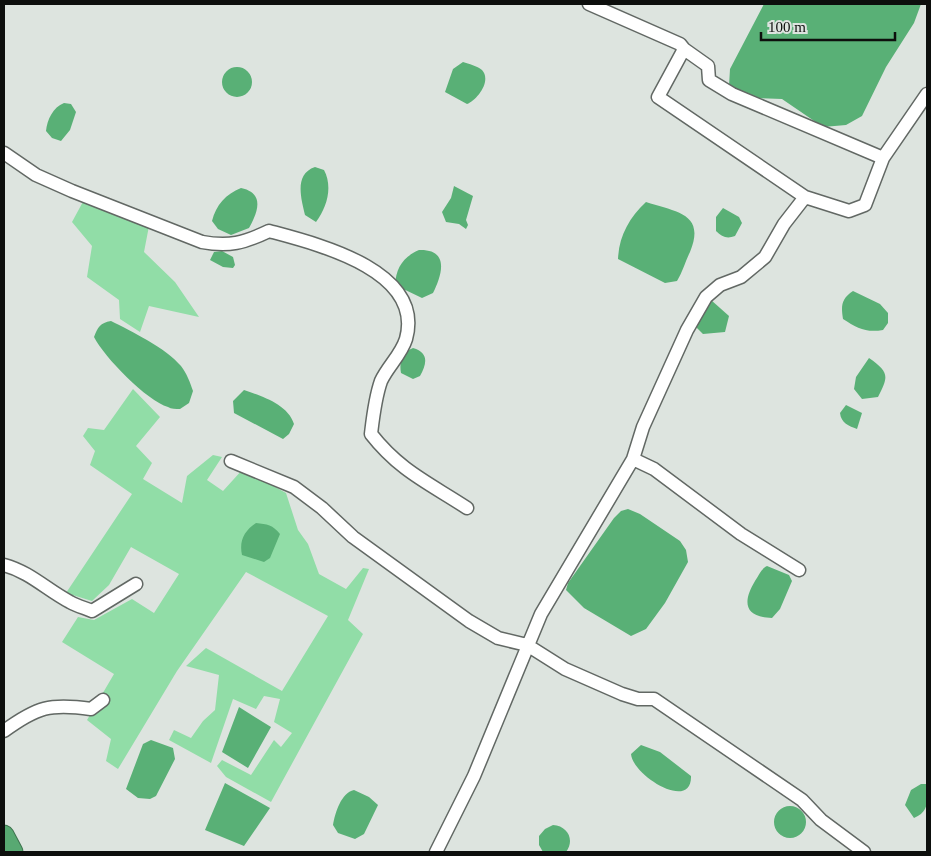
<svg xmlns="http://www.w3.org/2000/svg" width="931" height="856" viewBox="0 0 931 856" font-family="Georgia,serif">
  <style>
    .green { fill: #91dda7 }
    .water { fill: #59b076 }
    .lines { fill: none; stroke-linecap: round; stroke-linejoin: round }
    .minor-casing { stroke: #626864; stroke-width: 15 }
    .highway-casing { stroke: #3e734f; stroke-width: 21 }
    .minor { stroke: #fff; stroke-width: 12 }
    .highway { stroke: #58a972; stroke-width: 19 }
  </style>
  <rect width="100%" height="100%" fill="#dde4df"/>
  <path class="green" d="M85,198L149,226L144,252L175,282L199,317L149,306L140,332L120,319L119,300L87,277L92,246L72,222Z
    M133,389L160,417L136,446L152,463L143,479L182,503L187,476L213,455L222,457L207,480L223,491L243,469L286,493L298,530L308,544L319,574L346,589L363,568L369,569L348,620L363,634L271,802L226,777L217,766L222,760L251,775L274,740L281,747L292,733L274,722L280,699L264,696L256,709L233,699L211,763L169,740L174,730L191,738L203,721L215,710L219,675L186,666L206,648L282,691L328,616L246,572L177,671L118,769L106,761L111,739L87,720L114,674L62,642L78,617L94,620L132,599L154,613L179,574L131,547L109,585L92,601L66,593L132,494L90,465L95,451L83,436L88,428L104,430Z"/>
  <path class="water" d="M764,4H921L914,23L886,67L862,116L846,125L823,127L782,99L752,98L729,86L730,69Z
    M463,62C469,64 477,66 482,70C492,81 477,100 467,104L445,92L453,69Z
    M222 82a15 15 0 1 1 30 0a15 15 0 1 1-30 0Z
    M64,103L71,104L76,112L70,130L61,141L52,138L46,131C47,120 53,107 64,103Z
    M315,167L324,170C333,187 327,207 316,222L305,215C301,198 294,174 315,167Z
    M454,186L473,196L466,220L468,225L466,229L459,224L446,222L442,212L451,198Z
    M241,188C265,193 258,212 249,228L231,235L218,229L212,221C216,205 226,194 241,188Z
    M646,202C676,212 706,213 690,252C685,262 683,271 677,281L665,283L618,259C619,236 629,218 646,202Z
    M723,208L739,217L742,223L735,236C727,239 722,237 716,231V217Z
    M419,250C450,249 442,275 433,293L422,298L395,285C396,268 403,257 419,250Z
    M222,251L233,257L235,265L233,268L223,267L210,260L214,252Z
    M853,291L880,304L888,313V323L883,330C866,333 857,328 843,319C841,306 841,299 853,291Z
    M711,300L729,316L725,332L703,334L696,327Z
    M111,321C131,331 166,348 181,366C187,374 190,382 193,391L189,403L180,409C176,409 171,409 168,407C147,401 104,357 94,337C98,327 100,323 111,321Z
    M413,348C429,353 427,363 420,376L413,379L401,373C399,362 402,352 413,348Z
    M869,358C889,372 889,376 878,397L862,399L854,389L856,377Z
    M244,390C261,396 288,404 294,424L289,434L283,439L234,413L233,401Z
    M846,405L862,413L857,429C849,426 841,423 840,413Z
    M628,509L640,514L680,541L686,550L688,562L665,603L646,629L631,636L584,608L566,590L568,583L614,518L621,511Z
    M256,523C267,524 273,525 280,534L270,558L264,562L242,555C239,541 244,531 256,523Z
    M767,566L789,575L792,581L780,609L772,618C743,617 743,601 755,581C759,575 761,569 767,566Z
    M239,707L271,727L248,768L222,752Z
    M151,740L173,748L175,759L156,796L150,799L138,798L126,789L143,744Z
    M641,745L660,752L691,776C692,812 633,776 631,754Z
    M225,783L270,808L244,846L205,830Z
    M921,784H927C927,801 930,811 914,818L905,805L911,790Z
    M354,790L369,797L378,805L364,834L355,839L338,833L333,825C335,813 341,793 354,790Z
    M774 822a16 16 0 1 1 32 0a16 16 0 1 1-32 0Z
    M553,825C568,826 575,840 566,852H543L539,845V836L545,829Z"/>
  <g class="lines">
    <g class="minor-casing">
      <path id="minor" d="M589,4L680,44L684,49L658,97L805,197
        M684,49L708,66L709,80L732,94L883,158L927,94
        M4,153L36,175L72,191L202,242C229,247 244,243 269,231C317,244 425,270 406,339C401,355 388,366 381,381C375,398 373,417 371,434C400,471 429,483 467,508
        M633,459L654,469L741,534L799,570
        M231,461L294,487L322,508L353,537L469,621L498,638L527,645L565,669L622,694L638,699H654L802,800L821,820L864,852
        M4,565C30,572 47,590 70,602C77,606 85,608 92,611L136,584
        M4,731C37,707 50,703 91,709L103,700
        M436,852L474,776L541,614L633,459L643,427L687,330L706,297L720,285L741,277L765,257L784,224L805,197L849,211L865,205L883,158"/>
    </g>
    <g class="highway-casing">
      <path id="highway" d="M4,835L13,852"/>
    </g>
    <use href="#minor" class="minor"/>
    <use href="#highway" class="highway"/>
  </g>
  <rect width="931" height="856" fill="none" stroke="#0d0f0d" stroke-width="10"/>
  <path d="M761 32v8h134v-8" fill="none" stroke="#0d0f0d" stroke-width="2.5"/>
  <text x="768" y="32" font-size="15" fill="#0d0f0d" stroke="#dde4df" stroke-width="4" paint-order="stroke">100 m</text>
</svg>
